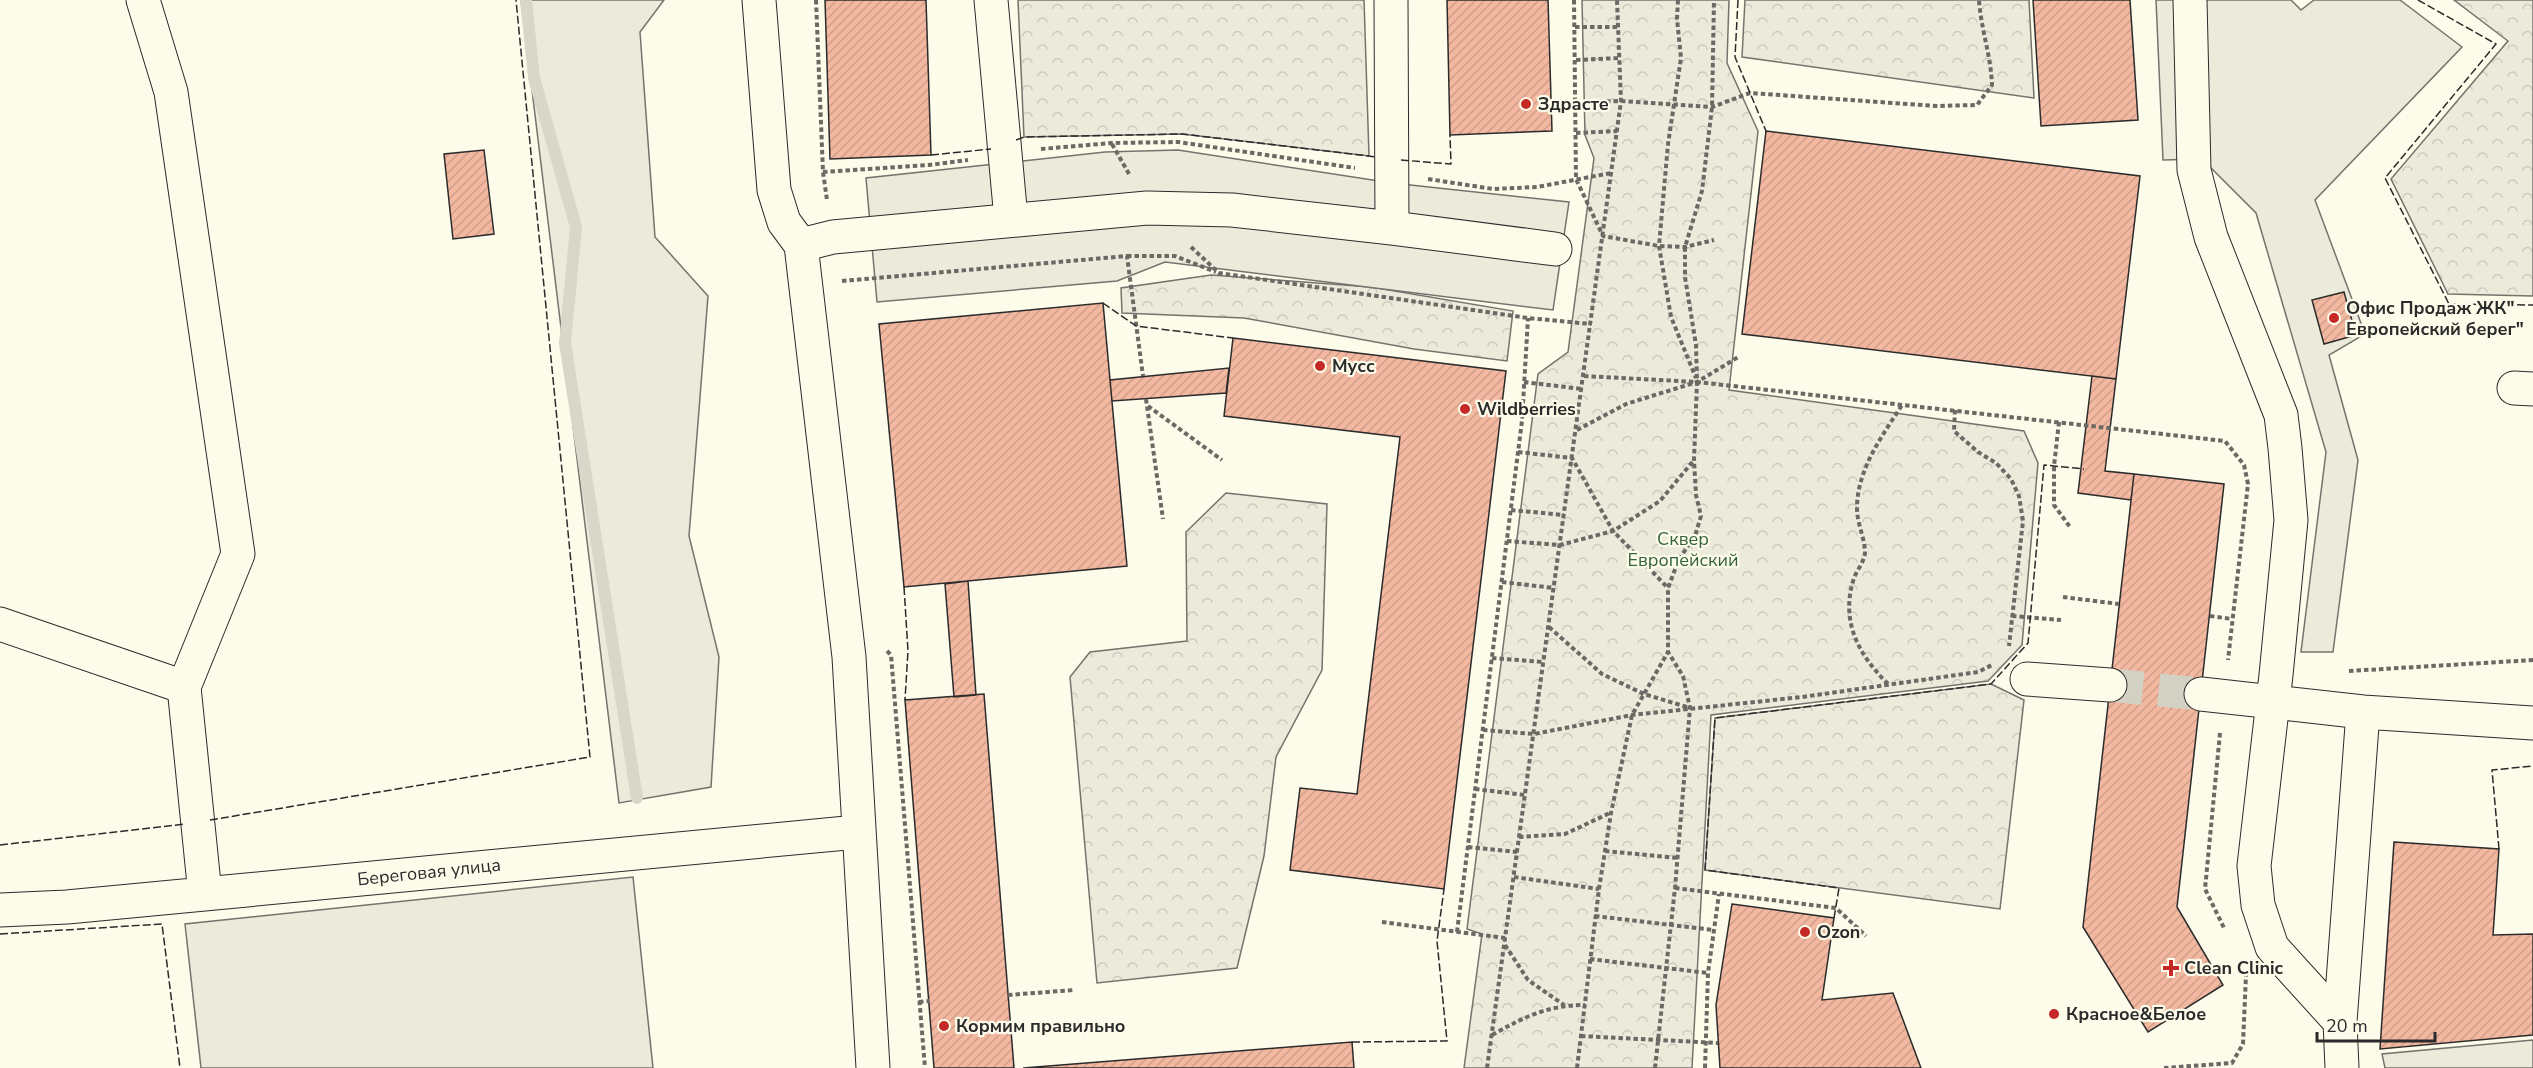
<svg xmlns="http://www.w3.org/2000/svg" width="2533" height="1068" viewBox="0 0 2533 1068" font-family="'Nunito Sans',sans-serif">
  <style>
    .grass { fill: #ecebdb; stroke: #74746e; stroke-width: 1.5 }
    .park { fill: url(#park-crowns); stroke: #74746e; stroke-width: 1.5 }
    .parking { fill: #eceadb; stroke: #74746e; stroke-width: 1.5 }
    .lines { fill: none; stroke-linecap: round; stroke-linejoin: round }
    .stream { stroke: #d8d7c9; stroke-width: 12 }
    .building { fill: url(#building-hatch); stroke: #2b2b2b; stroke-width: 1.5 }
    .minor-tunnel { stroke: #d3d1c4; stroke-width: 33; stroke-dasharray: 33 16; stroke-linecap: butt }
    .minor-casing { stroke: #2b2b2b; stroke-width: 35 }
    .path { stroke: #6a6964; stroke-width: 4; stroke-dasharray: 4.5 3; stroke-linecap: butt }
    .minor { stroke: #fdfbea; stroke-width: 33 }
    .fence { stroke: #2b2b2b; stroke-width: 1.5; stroke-dasharray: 8 3; stroke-linecap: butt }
    .poi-dot { fill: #c62828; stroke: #fdfbea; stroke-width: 2 }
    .labels { text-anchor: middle; stroke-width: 4.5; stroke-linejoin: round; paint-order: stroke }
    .poi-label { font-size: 18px; font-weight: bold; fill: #2b2b2b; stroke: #fdfbea; text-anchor: start }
    .park-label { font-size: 18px; fill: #34623c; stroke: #fdfbea }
    .street-label { font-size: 18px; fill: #2b2b2b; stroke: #fdfbea }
  </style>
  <defs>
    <pattern id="park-crowns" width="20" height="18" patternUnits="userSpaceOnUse" patternTransform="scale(1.5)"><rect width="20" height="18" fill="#ecebdb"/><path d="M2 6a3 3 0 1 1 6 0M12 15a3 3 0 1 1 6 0" fill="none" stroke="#cbcabc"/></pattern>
    <pattern id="building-hatch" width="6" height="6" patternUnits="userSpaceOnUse" patternTransform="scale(1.5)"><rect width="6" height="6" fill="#f2b8a0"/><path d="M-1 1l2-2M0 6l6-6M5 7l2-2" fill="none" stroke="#d09e8a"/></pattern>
  </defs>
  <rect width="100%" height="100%" fill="#fdfbea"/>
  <path class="grass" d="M521,0H664L640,32L655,237L708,296L689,536L719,657L711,787L619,803Z"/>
  <path class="park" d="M1018,0H1364L1369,156L1182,134L1024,137Z
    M1582,0H1729L1727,63L1758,131L1729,390L2024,431L2038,463L2022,645L1988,681L1711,715L1692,1068H1464L1482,934L1467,929L1538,374L1568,352L1594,158L1585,135Z
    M1745,0H2029L2034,98L1742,57Z
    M2454,0H2533V296L2448,294L2391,179L2508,41Z
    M1211,275L1371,287L1513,311L1507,361L1414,349L1244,318L1122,313L1121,288Z
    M1226,493L1327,504L1322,670L1276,757L1264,856L1237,968L1097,983L1070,677L1090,652L1187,641L1186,532Z
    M1991,684L2024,700L2000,909L1705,870L1715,718Z"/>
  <path class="parking" d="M2156,0H2291L2301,10L2314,0H2400L2462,47L2315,200L2365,334L2329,355L2358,460L2333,652H2301L2326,452L2256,213L2202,159L2163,160Z
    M1178,150L1392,183L1569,202L1553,310L1165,262L1117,281L877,302L866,178L1105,152Z
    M633,877L653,1068H201L185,924Z
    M2533,1040V1068H2385L2382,1054Z"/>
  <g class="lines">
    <path class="stream" d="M526,0L534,78L576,227L565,343L637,798"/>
  </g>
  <path class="building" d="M825,0H926L931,155L830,159Z
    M1447,0H1548L1552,131L1450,135Z
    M2033,0H2130L2138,120L2041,126Z
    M1766,131L2140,176L2116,379L1742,334Z
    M484,150L494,234L453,239L444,154Z
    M2344,292L2356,335L2324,344L2312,300Z
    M1103,303L1127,566L904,587L879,324Z
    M1233,338L1506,371L1444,889L1290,870L1300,788L1357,794L1400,437L1224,416Z
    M1229,368L1226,393L1112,401L1110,380Z
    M2092,376L2116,379L2105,471L2134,474L2131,500L2078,493Z
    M2134,474L2224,484L2177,907L2223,985L2148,1032L2083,927Z
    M968,581L976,695L954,697L945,584Z
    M984,694L1014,1068H934L905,700Z
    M2394,842L2499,849L2493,935L2533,934V1035L2380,1049Z
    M1732,904L1834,918L1822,1000L1893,993L1921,1068H1720L1716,1005Z
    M1352,1042L1354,1068H1023L1263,1049Z"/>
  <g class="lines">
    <path class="minor-tunnel" d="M2110,685L2201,694"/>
    <g class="minor-casing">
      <path id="minor" d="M143,0L171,92L238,554L184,687L205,894
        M759,0L774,190L784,222L801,245L849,657L873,1068
        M991,0L1011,219
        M1391,0L1392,228
        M2190,0L2194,170L2211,237L2281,415L2285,448L2291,520L2276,675L2254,866L2258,905L2272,947L2340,1022
        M801,245L833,237L1147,208L1232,210L1392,228L1555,249
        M2514,388L2533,389
        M0,624L184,687
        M2027,679L2110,685
        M2201,694L2363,712L2533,723
        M0,910L67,907L857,832
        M2342,1068L2340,1022L2363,712"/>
    </g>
    <path class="path" d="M816,0L823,172L827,200
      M1574,0L1576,179L1603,236L1659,246L1685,247L1714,240
      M1678,0L1677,19L1681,58L1668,144L1659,246L1671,317L1696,378
      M1575,27H1618
      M1576,60L1619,58
      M1576,102L1621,101L1712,107L1750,93L1936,106L1977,105L1992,85C1991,56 1981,29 1979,0
      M1576,133L1617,131
      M1112,144L1129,174
      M1041,149L1112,143L1178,142L1355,168
      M823,172L929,165L968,160
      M1428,179L1493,189L1537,187L1611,173
      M1191,247L1219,273L1528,318L1591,324
      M1127,256H1175L1216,272
      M842,281L1127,256L1143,376
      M1584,376L1697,382L2225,441L2244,465L2248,484L2228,660
      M1524,382L1582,389
      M1146,399L1163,519
      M1148,406L1222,460
      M1955,410L1954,431L1978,452L1996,463L2011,479L2019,496L2023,521L2009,646
      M2059,422L2054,466V505L2070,527
      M1577,430L1626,404L1697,382L1740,356
      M1518,452L1572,458L1613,531L1668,588
      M1511,510L1564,515
      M1507,541L1560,545L1613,531L1660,501L1694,460
      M1502,582L1554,588
      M2063,597L2119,604
      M2012,616L2061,620
      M2210,616L2232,619
      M1549,627L1602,674L1644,694L1687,707
      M887,651L891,655L925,1068
      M1492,658L1543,662
      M2349,671L2533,660
      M1888,684C1858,654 1840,621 1854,578C1857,570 1864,562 1865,553C1865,538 1857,524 1857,508C1857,470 1882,436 1902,405
      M1483,730L1534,734L1632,715L1802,697L1978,672L1992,665
      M2220,733L2205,889L2224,928
      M1475,789L1525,795
      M1519,837L1565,834L1610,813
      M1468,847L1517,852
      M1605,851L1678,858
      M1514,877L1599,889
      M1675,888L1836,908L1866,936
      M1595,916L1714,930
      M1382,922L1505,938
      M1457,932L1522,421L1528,318
      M1505,945L1528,980L1564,1005
      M1590,959L1708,973
      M1008,995L1074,990
      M919,1002L929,1001
      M1492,1035C1524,1017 1548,1005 1585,1005
      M1581,1036L1718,1043
      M1487,1068L1621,101L1617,0
      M1577,1068L1599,889L1611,813L1632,715L1668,652
      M1655,1068L1675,888L1690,708L1683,676L1668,652V588L1679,559L1695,536L1701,516L1696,495L1694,460L1697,382L1696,345L1685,277V247L1702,191L1712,107L1714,0
      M1705,1068L1708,973L1719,894
      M2164,1068L2232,1063L2243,1044L2246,975"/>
    <use href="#minor" class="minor"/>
    <path class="fence" d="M1738,0L1735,57L1766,131
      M2418,0L2496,44L2385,178L2449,304L2533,305
      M1016,140L1024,137L1182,134L1377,157
      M931,155L991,149
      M1401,160L1451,164L1450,135
      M1103,303L1136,326L1233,338
      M904,587L908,651L905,700
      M210,820L590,757L516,0
      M0,845L186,824
      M2499,849L2492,770L2533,766
      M1834,918L1839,888L1705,870L1715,718L1991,684L2028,643L2044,465L2084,469
      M0,934L162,924L180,1068
      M1352,1042L1447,1041L1437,941L1444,889"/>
  </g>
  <g class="poi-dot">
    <circle cx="1526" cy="104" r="6"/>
    <circle cx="2334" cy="318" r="6"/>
    <circle cx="1320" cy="366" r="6"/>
    <circle cx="1465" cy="409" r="6"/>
    <circle cx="1805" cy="932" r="6"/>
    <path d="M2168 959h6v6h6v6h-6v6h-6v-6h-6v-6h6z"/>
    <circle cx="2054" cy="1014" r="6"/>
    <circle cx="944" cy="1026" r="6"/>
  </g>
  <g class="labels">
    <g class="poi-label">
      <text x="1538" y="110">Здрасте</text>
      <text x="2346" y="314">Офис Продаж ЖК"<tspan x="2346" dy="21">Европейский берег"</tspan></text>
      <text x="1332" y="372">Мусс</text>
      <text x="1477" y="415">Wildberries</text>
      <text x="1817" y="938">Ozon</text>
      <text x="2184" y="974">Clean Clinic</text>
      <text x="2066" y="1020">Красное&amp;Белое</text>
      <text x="956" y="1032">Кормим правильно</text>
    </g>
    <g class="park-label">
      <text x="1683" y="545">Сквер<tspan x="1683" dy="21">Европейский</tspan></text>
    </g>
    <g class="street-label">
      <text transform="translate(429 872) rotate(-6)" y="6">Береговая улица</text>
    </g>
  </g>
  <path d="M2317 1032v9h118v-9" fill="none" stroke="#2b2b2b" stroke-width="3"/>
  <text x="2326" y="1032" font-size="18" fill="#2b2b2b" stroke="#fdfbea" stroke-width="4.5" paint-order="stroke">20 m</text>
</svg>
